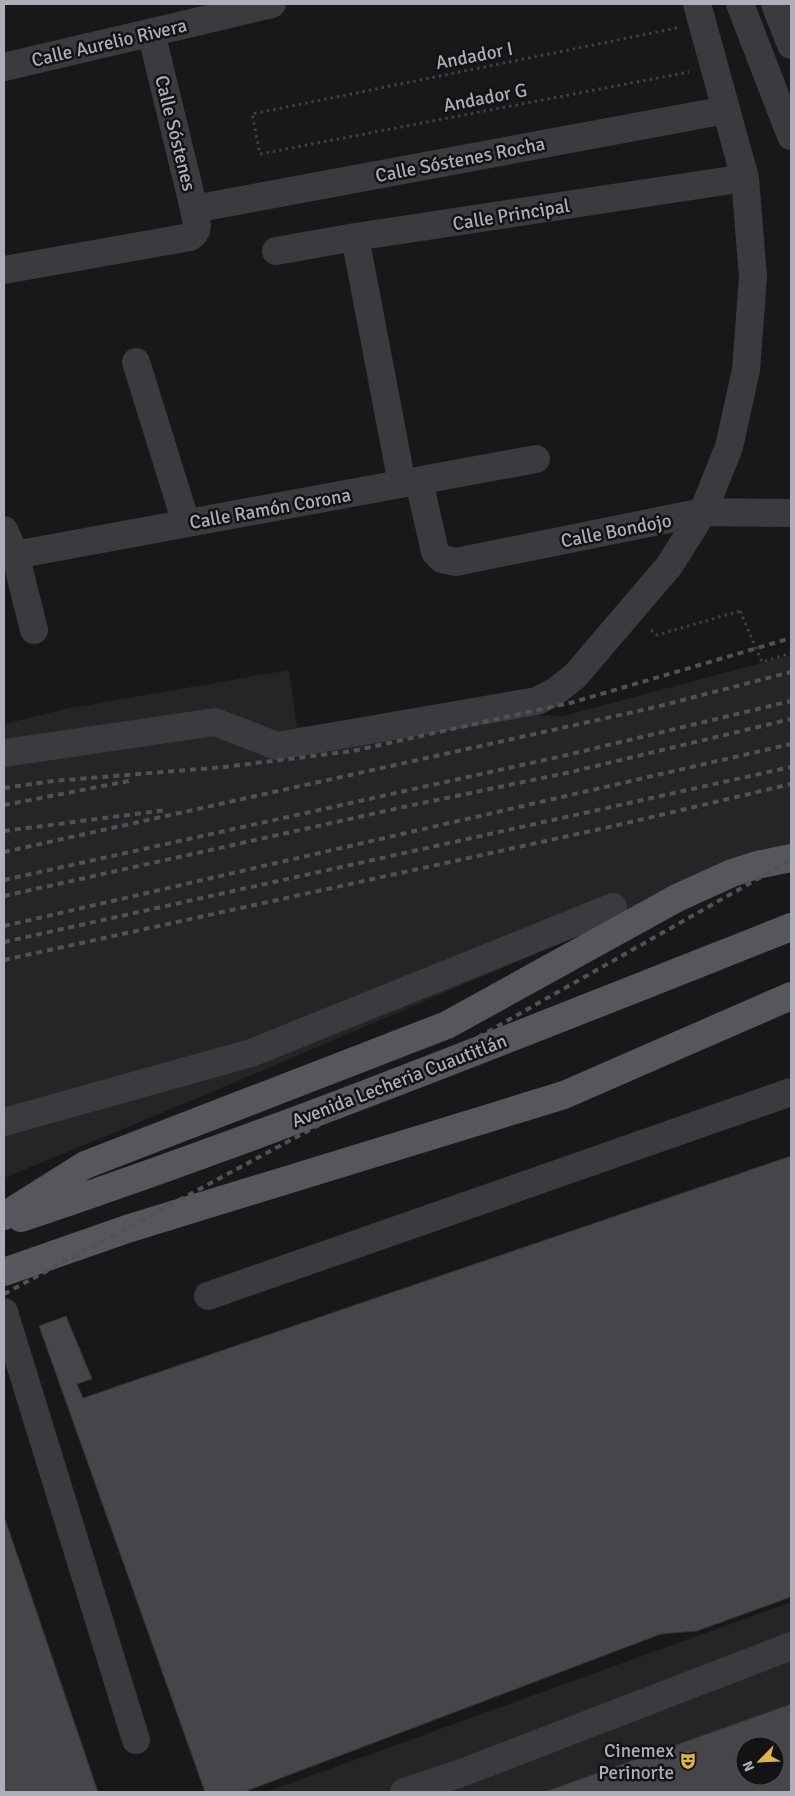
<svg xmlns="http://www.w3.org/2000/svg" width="795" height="1796" viewBox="0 0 795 1796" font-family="Signika,sans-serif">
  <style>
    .built { fill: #252427; fill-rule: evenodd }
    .building { fill: #46454a; stroke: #333336; fill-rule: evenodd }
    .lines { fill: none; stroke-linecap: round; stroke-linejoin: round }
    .path { stroke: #404145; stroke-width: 3; stroke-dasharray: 2.5 4; stroke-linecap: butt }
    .minor { stroke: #3a3a3f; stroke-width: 28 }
    .major { stroke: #56575d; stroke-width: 28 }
    .rail { stroke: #515257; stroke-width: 4; stroke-dasharray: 6 5; stroke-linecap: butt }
    .path-bridge { stroke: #404145; stroke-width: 3; stroke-dasharray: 2.5 4; stroke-linecap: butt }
    .labels { text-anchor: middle; stroke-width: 5; stroke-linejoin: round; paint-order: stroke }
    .street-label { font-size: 19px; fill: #acafb8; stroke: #131315 }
    .poi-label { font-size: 19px; fill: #acafb8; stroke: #131315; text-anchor: end }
  </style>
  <rect width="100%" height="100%" fill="#18181a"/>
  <path class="built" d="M791,655V845L200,1097L4,1178V724L65,709L289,670L297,727L436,713L563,716Z
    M791,1602V1792H266ZM745,1746H775V1776H745Z"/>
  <path class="building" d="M791,1156V1597L697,1631L661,1634L244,1792H205L39,1326L66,1316L92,1379L77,1384L83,1398Z
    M4,1516L98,1792H4Z
    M791,1704V1792H544ZM745,1746H775V1776H745Z"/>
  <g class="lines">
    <path class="path" d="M677,28L252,114L260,154L689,72
      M651,630L657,635L740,611"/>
    <path class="minor" d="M740,4L791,136
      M775,4L791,45
      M4,67L272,4
      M194,209L726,110
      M355,237L402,484
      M276,251L355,237L745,178
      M4,270L190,237C201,231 196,220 194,209L151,32
      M136,362L186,523
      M419,481L435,552L442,559L456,562L703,512L791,513
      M4,530L15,554L34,630
      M4,557L536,459
      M4,753L215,722L277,746L537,701L556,691L575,676L669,566L703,512L729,447L746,370L753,277L745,178L697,4
      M4,1122L251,1053L613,907
      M208,1296L791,1092
      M4,1312L136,1740
      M404,1792L464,1772L791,1646"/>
    <path class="major" d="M4,1216L85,1165L447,1025L677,898L732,873L757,865L791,858
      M21,1218C281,1131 536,1028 791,927
      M4,1272L127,1229L564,1095L791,996"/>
    <path class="rail" d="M4,788L53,781L224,767L353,751L574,702L791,638
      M4,805L129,781
      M4,831L166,810
      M4,852L656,707L791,672
      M4,880L567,755L791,701
      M4,896L408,806L571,772L791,719
      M4,926L791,744
      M4,942L791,767
      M4,960L614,826L791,784
      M4,1294L399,1082L791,860"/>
    <path class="path-bridge" d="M740,611L762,662L791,653"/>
  </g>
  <defs>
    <g id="theatre-bare" transform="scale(1.35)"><path d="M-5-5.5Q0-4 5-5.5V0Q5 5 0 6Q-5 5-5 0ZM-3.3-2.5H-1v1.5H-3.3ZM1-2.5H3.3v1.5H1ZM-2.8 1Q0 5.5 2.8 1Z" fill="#deb54c" stroke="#131315" stroke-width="2.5" paint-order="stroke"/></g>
  </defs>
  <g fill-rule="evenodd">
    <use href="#theatre-bare" x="688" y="1761"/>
  </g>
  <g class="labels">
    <g class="street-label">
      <text transform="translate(109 42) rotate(-13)" y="7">Calle Aurelio Rivera</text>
      <text transform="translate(474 55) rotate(-11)" y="7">Andador I</text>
      <text transform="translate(485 97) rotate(-11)" y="7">Andador G</text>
      <text transform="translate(176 133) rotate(76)" y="7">Calle Sóstenes</text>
      <text transform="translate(460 159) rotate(-11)" y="7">Calle Sóstenes Rocha</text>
      <text transform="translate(511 214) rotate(-9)" y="7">Calle Principal</text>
      <text transform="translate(270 508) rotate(-10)" y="7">Calle Ramón Corona</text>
      <text transform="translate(616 530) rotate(-11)" y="7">Calle Bondojo</text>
      <text transform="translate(399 1080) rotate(-21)" y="7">Avenida Lecheria Cuautitlán</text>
    </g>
    <g class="poi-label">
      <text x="674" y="1757">Cinemex<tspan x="674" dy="22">Perinorte</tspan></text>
    </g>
  </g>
  <rect width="795" height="1796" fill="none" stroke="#acafb8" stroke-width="10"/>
  <g transform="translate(760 1761) rotate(246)"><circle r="24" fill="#131315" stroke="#505156"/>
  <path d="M0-4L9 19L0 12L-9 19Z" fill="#deb54c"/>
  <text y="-8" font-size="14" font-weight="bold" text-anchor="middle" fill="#acafb8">N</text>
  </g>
</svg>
